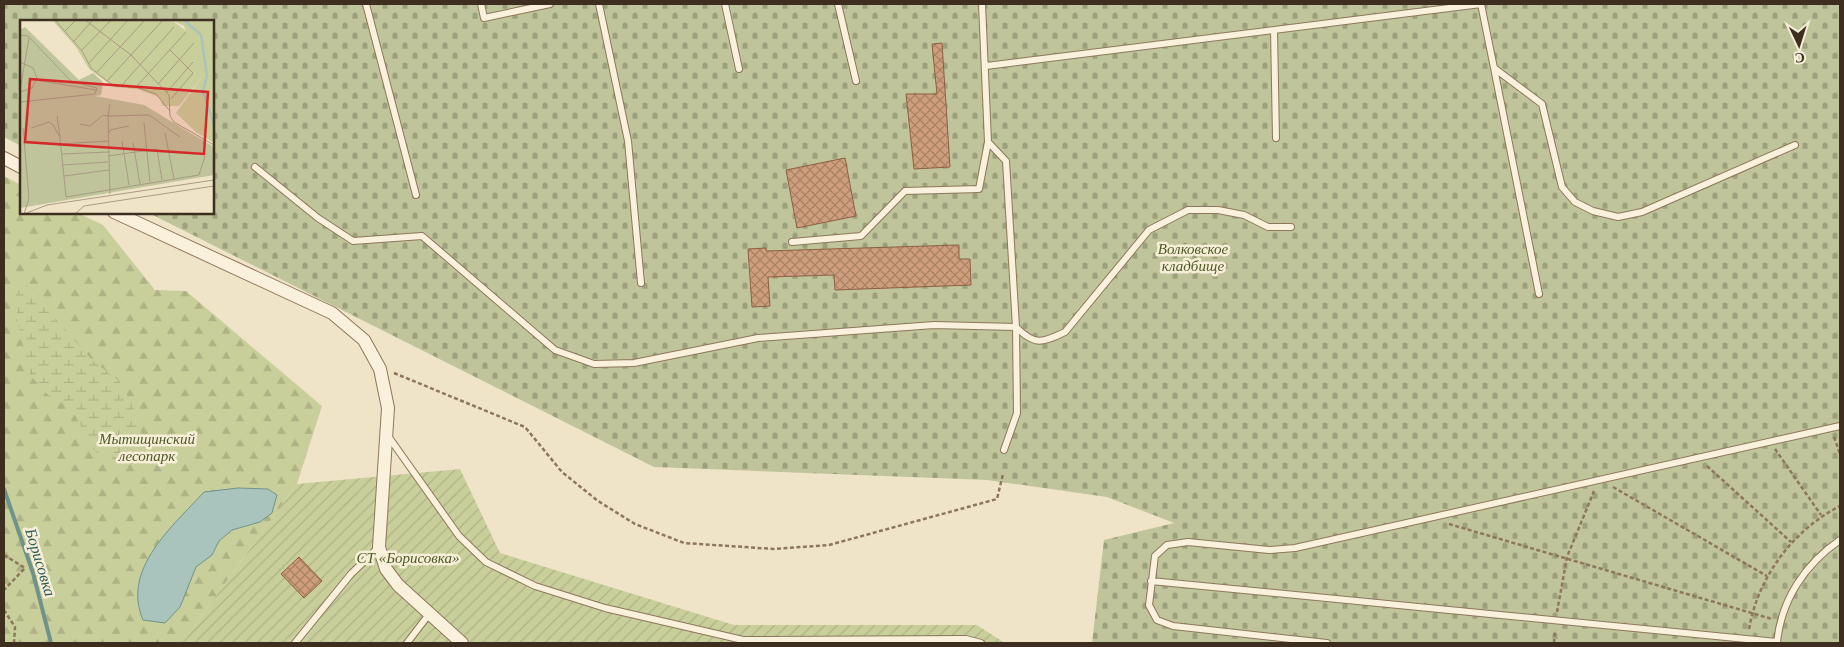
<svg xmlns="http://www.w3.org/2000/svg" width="1844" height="647" viewBox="0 0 1844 647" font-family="Georgia,serif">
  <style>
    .forest { fill: url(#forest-firs) }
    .wetland { fill: url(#wetland-marsh) }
    .cemetery { fill: url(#cemetery-stones) }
    .garden { fill: url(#garden-furrows) }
    .water { fill: #a9c4bc; stroke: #6f938a }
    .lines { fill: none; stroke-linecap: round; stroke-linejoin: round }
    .stream { stroke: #6f938a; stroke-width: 4 }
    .building { fill: url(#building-cross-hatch); stroke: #8d5f41 }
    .lane-casing { stroke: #8d765c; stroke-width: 8 }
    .street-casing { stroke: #8d765c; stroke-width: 14 }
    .path { stroke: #8d765c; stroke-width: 2.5; stroke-dasharray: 4 2.5; stroke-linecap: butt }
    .lane { stroke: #faf1dc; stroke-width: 6 }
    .street { stroke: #faf1dc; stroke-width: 12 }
    .labels { text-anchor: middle; stroke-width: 5; stroke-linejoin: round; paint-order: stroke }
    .park-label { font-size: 15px; font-style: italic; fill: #4d5a26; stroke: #f7eed8 }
    .water-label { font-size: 16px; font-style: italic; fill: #2f5d5a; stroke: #f7eed8 }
    .inset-river { fill: none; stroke: #a9c4bc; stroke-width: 2.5 }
    .inset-road { fill: none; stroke: #a89b85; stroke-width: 1 }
    .view { fill: #d62828; fill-opacity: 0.15; stroke: #d62828; stroke-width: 2.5 }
    .inset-edge { fill: none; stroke: #3d2e20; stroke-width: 2.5 }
  </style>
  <defs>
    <pattern id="forest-firs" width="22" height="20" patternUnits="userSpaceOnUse" patternTransform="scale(1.25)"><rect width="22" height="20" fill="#c9cf9b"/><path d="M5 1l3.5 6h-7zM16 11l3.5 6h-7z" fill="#aeb285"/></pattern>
    <pattern id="wetland-marsh" width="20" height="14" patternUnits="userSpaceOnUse" patternTransform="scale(1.25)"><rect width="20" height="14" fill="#c9cf9b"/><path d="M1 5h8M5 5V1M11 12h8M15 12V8" fill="none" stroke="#aeb285"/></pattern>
    <pattern id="cemetery-stones" width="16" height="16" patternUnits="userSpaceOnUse" patternTransform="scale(1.25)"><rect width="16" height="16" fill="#bfc49a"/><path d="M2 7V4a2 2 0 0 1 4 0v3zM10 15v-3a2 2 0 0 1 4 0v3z" fill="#9ca07d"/></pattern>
    <pattern id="garden-furrows" width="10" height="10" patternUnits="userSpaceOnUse" patternTransform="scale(1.25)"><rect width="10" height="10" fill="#c9cf9b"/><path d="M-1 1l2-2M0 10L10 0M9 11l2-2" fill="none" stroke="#aeb285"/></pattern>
    <pattern id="building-cross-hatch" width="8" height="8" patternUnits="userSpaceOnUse" patternTransform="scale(1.25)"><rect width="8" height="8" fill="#cf9f7d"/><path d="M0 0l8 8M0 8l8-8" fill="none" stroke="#a98266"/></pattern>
  </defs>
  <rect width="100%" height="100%" fill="#f0e4c8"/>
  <path class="forest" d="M4,176L21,185V212L78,213L103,225L155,290L186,291L322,406L297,484L182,643H4Z"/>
  <path class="wetland" d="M27,286L37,292L58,322L92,360L118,380L137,413L144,446L125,460L95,452L71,408L47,394L30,375L17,319V291Z"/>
  <path class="cemetery" d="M4,4H1840V643H1092L1104,540L1174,523L1107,497L987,480L654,467L149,213L212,212V21H21V146L4,137Z"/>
  <path class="garden" d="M460,469L500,553L734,625H977L1005,643H182L297,484Z"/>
  <path class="water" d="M238,488L268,489L277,495L272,513L260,522L232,530L219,541L212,555L196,567L180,607L165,623L143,620C121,569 173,526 204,492Z"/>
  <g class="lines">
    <path class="stream" d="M4,489L33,573L51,643"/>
  </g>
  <path class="building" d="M942,43L950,167L914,169L906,94H937L932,44Z
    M845,158L856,216L797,228L786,170Z
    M959,245V259H970L971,285L835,290L834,275L768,277L770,306L752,307L748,249L766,248V251Z
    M299,557L322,581L304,598L281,574Z"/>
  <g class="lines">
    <g class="lane-casing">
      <path id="lane" d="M366,4L416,195
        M481,4L484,18L550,4
        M599,4L628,141L641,283
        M725,4L739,69
        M838,4L856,81
        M1481,4L1494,68L1542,104L1562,187L1575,202L1593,211L1618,217L1642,212L1795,145
        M1274,30L1276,138
        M986,66L1481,4
        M1494,68L1539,294
        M255,167L318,218L353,241L422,236L555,350L594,364L634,363L758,338L934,325L1016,327L1006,161L988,142L982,4
        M792,242L861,236L905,191L979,189L988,142
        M388,436L459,536L486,562L535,586L605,608L743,640L966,639L981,643
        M1004,450L1017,413L1016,327C1035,346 1042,343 1065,332L1149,230L1188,210H1218L1244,215L1268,227H1291
        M1151,581L1777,642
        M295,643L351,574L379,547
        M407,643L430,613
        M1327,643L1173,626L1157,620L1149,605L1155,556L1167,545L1188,542L1269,550L1295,548L1840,426
        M1777,643C1781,600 1805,564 1840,540"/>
    </g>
    <g class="street-casing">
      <path id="street" d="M4,158L21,167
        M114,212L332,313L364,340L380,369L388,408L379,547L386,569L398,585L462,643"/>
    </g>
    <path class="path" d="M394,373L525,427L562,472L598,501L635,524L684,543L774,549L829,545L997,499L1003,474
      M1834,437L1840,454
      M1775,449L1821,515
      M1707,466L1791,542
      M1613,487L1767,576
      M1449,524L1772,619
      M4,555L25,568L4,590
      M4,610L15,627L14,643
      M1557,612L1567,557L1594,491
      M1749,629C1758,577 1793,530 1840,506
      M1554,643L1555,630"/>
    <use href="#lane" class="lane"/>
    <use href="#street" class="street"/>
  </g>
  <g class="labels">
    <g class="park-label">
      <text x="1193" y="254">Волковское<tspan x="1193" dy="17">кладбище</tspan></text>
      <text x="147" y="444">Мытищинский<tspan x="147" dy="17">лесопарк</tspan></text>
      <text x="408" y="563">СТ «Борисовка»</text>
    </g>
    <g class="water-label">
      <text transform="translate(41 562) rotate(73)" y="6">Борисовка</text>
    </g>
  </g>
  <g transform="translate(20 20)">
    <rect width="194" height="194" fill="#f0e4c8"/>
    <path d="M152,0H194V123L176,112L156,93L182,57L164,6Z" fill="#c9cf9b"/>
    <path d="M5,7L59,60L73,53L83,62L81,75L75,76L124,85L194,127V155L0,188V10Z" fill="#bfc49a"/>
    <path d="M32,0H152L177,20L182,57L159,86H143L139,77L117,69L94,67L69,49L56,27Z" fill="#c9cf9b"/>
    <path class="inset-river" d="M164,0L181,15L187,56L183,71L194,105"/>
    <path class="inset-road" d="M35,0L62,31L71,48L87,61L95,66L116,67L136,74L149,90M65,0L111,35L149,75L150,96L154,102L194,125M45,11L56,0M0,15L8,16L51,61L77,68L75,74L0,82M54,21L73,0M62,30L91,0M150,30L173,53L151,79M0,42L13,48L17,58L12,68L0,72M69,43L108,0M77,52L125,0M16,60L76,70M87,61L143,0M138,64L174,23M101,66L154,7M116,67L166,12M0,70L9,18M147,72L173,42M37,96L40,117M124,103L130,162M60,104L70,106L83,95L88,96L90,84M3,108L9,178L4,194M11,108L29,102L34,106L40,118L46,177L179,155L185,136M89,113L90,110L109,106M145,113L154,159M102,121L109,165M113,123L120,164M40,124L89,121M42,134L89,132M88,136L137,129L142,160M43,145L88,142M44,156L89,150M90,174L88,96L129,95L160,117M4,194L27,185L194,160M55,194L64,186L194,166"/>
    <path class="view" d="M10,59L188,72L184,134L5,122Z"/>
    <rect width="194" height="194" class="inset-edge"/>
  </g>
  <rect width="1844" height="647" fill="none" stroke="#3d2e20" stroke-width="10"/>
  <g transform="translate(1799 45) rotate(176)" stroke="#f7eed8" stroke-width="4" paint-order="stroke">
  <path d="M0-4L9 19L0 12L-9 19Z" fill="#3d2e20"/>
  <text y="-8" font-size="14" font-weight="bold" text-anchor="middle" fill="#3d2e20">С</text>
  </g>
</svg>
